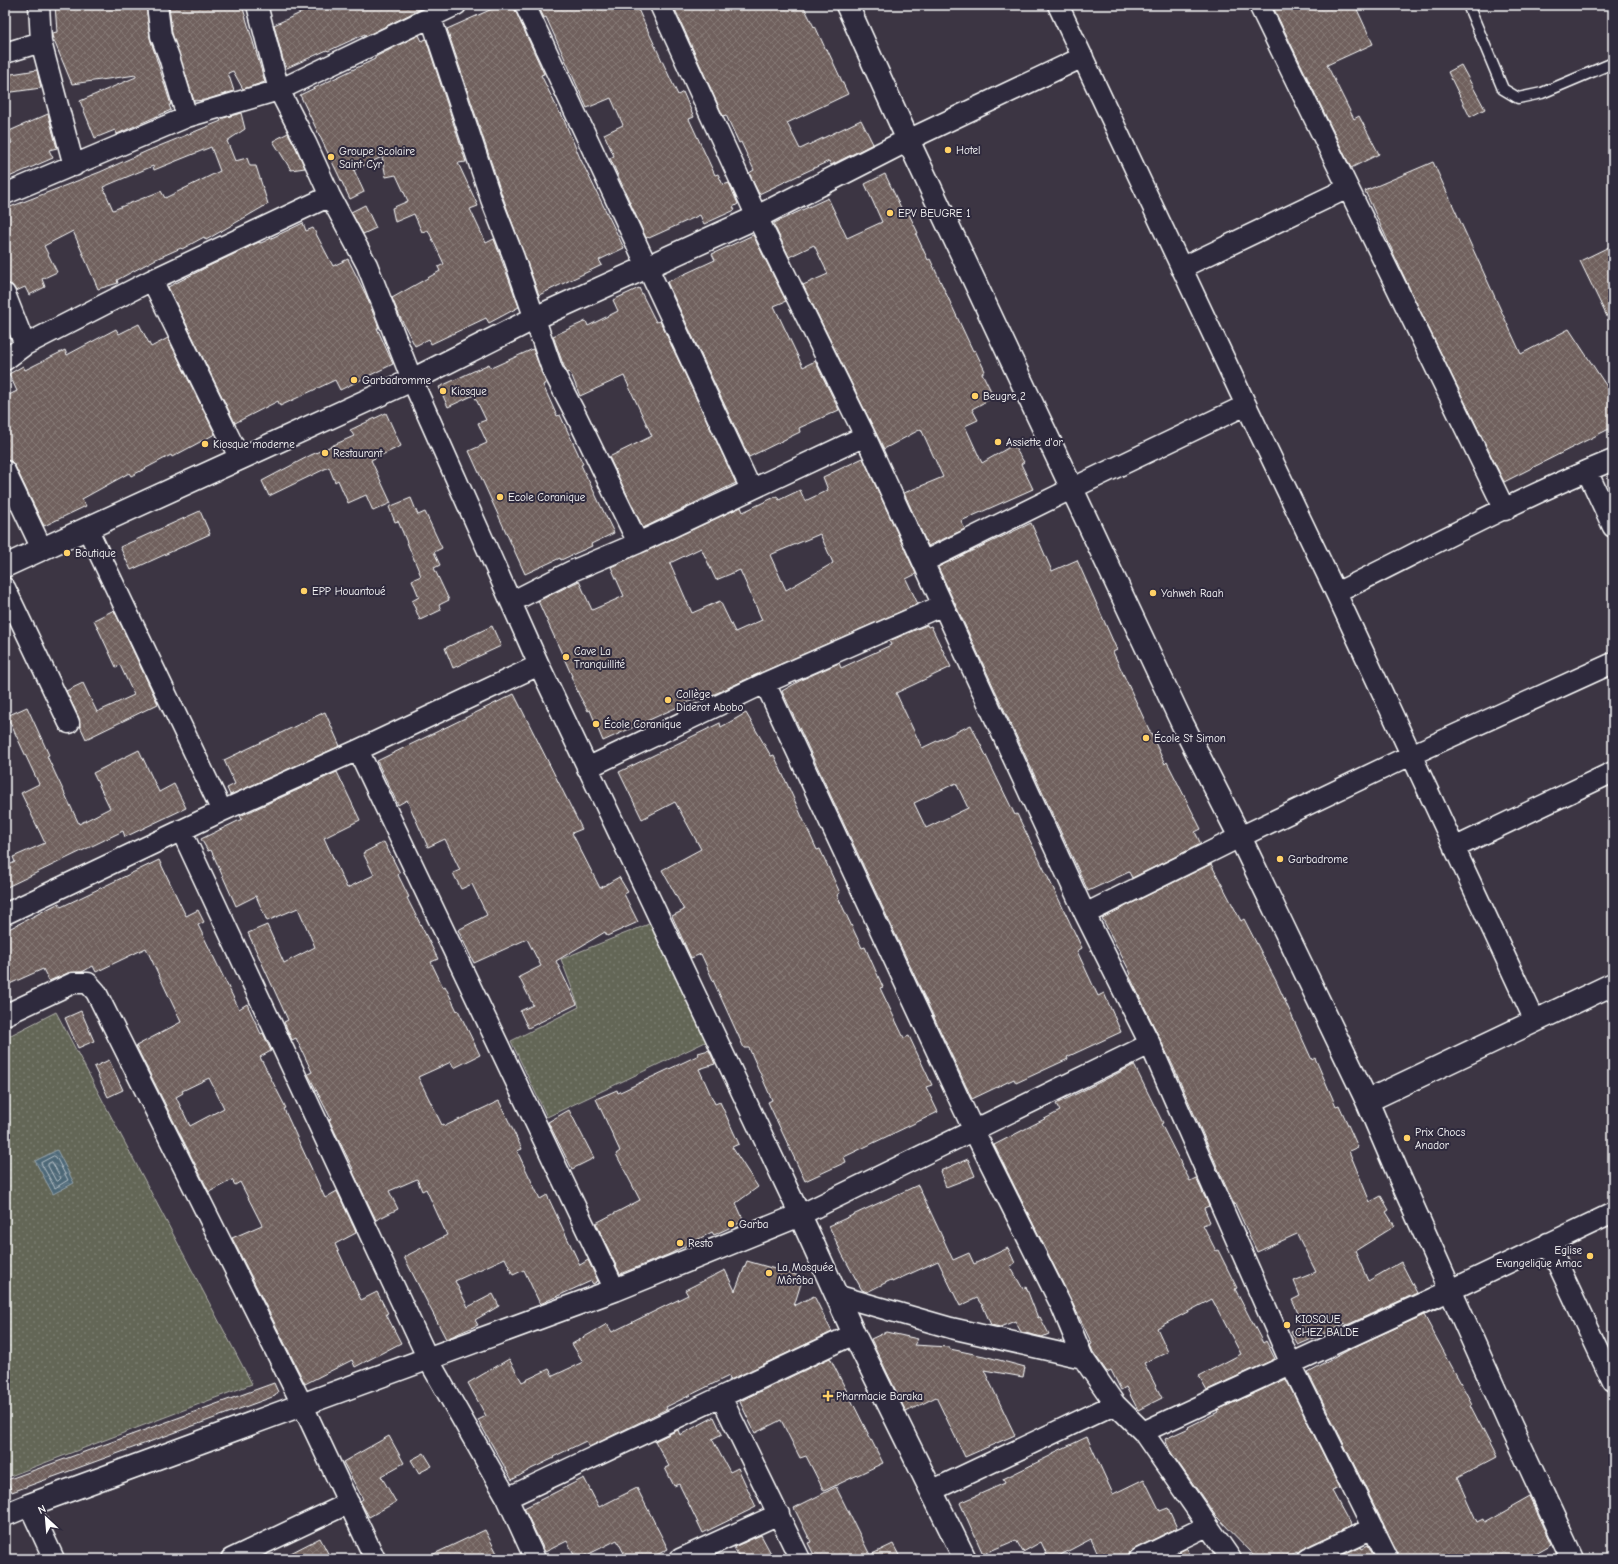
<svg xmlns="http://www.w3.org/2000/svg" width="1618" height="1564" viewBox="0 0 1618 1564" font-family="'Comic Neue',sans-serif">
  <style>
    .grass { fill: url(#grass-dots); stroke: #b1b2ab }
    .water { fill: url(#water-waves); stroke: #95a4ad }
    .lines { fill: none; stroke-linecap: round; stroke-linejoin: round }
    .shore { stroke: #b8c3c9; stroke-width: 1 }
    .building { fill: url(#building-cross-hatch); stroke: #fff; fill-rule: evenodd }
    .service-casing { stroke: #fff; stroke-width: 13 }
    .minor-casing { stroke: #fff; stroke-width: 23 }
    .tertiary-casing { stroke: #fff; stroke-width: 25 }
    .service { stroke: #2f2a3d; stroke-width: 10 }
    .minor { stroke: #2f2a3d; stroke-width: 20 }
    .tertiary { stroke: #2f2a3d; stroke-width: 22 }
    .poi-dot { fill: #ffd166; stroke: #2f2a3d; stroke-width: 1.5 }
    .labels { text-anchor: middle; stroke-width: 4; stroke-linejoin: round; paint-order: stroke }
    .poi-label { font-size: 11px; fill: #fff; stroke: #2f2a3d; text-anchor: start }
  </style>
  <defs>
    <pattern id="grass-dots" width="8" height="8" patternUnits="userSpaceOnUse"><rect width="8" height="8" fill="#636657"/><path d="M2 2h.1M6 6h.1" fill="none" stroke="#7a7d70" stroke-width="1.8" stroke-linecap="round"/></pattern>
    <pattern id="water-waves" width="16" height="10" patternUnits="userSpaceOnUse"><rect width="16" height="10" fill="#4e6877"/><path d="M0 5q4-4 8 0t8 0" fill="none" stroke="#697f8b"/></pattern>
    <pattern id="building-cross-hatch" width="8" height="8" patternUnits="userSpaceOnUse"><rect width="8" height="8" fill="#6f615d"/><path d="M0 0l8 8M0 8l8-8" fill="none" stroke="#857975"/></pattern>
  </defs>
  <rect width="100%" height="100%" fill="#3c3543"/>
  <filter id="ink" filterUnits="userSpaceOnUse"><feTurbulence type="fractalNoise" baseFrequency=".025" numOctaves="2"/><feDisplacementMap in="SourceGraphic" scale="8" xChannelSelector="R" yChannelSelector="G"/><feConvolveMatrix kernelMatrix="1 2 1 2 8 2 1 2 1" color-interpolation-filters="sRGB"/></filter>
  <g filter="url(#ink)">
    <path class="grass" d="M659,920L716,1037L547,1117L511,1041L579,1007L561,959Z
      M56,1012L252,1384L5,1478V1038Z"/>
    <path class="water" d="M57,1150L74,1183L53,1194L35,1161Z"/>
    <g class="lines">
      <path class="shore" d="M54,1156L56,1157L68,1180L55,1188L41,1163Z
        M52,1162L61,1178L58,1181H56L48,1166V1164Z"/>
    </g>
    <path class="building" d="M55,5H146L150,38L171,105H169L171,110L117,134L115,130L95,138L80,101L136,77V75L72,84L52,36V33L57,32Z
      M169,5H242L265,82L243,89L233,71L228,73L234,91L205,100L194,101L172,33Z
      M318,5H429L366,36L365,34L328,51L327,50L287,68L283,60L274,25Z
      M501,5H514L515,10L544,74L541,75L560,114L561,113L580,158L624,248L599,260L602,265L539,295L502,195L447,29Z
      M538,5H636L678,95L683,92L694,117L689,119L715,175L718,174L723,185L729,183L738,204L733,207L735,210L704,224L700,215L649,238L648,237L646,238L610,158L614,156L604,134L623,125L611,98L587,108L546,17L544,18Z
      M673,5H803L814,27L815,26L826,50L827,49L848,94L787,123L800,149L861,120L873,144L831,165L829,161L759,194L749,173L754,170L741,142L739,143L726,115L723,116Z
      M1272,5H1355L1373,44L1327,65L1354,119L1359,116L1379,154L1351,168Z
      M419,35L422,41L426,39L466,162L458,163L478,206L470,209L486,243L494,239L519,307L489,323L486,318L431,344L429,339L415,346L400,317L392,298L440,271L438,267L444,264L428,230L422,232L414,214L395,222L392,208L408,201L396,175L386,177L382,157L354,170L364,192L350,199L300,95L375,59V57Z
      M1461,65L1485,109L1470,117L1448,72Z
      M37,70L41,88L5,93V75Z
      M241,113L245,129L227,141L235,161L247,158L250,166H256L268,204L206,240L204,237L182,249L181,248L156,259L117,280L118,283L98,289L73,231L44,246L57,272L42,279L45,287L29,295L25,287L16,291L12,285L5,283V209L100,172L147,151L221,121L220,119ZM211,147L220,171L165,198L161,191L113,210L103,187L153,166L154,170Z
      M48,114L57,148L49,150L53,158L9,177L5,167V145L12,143L7,132Z
      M288,133L296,148L305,168L291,170L273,141Z
      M1433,162L1521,354L1569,329L1613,396V427L1504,482L1412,294L1365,191Z
      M885,174L903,212L907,210L918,233L916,234L928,260L930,259L973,351L975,350L985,371L982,373L994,397L972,409L978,420L965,426L982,463L1013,445L1024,462L1021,464L1033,489L961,521L965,529L928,546L904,493L943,477L921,429L884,449L803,285L828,274L814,245L789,257L774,225V223L828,198L847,238L882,222L865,184Z
      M365,205L376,228L363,234L351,212Z
      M303,223L306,231L313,228L333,266L348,259L366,295L379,328H377L393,364L340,390L335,380L280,406L278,401L235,423L168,287L207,267L259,242L261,243Z
      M753,235L786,301L774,306L803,367L815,361L839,410L799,428L800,432L749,457L667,282L715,260L712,254Z
      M1613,245V329L1580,261Z
      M639,288L656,322L660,321L736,483L643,528L609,457L652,436L624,376L580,396L572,376L569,372L567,373L563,364L553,336L586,321L588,326L618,311L613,300Z
      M139,324L151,347L168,338L215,434L172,457L171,455L131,476L129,473L82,499L86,506L44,526L15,466L11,461L5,460V397L17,391L9,374L23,366L25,370L65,350L67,355L116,329L119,334Z
      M533,349L546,383L543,385L557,416L560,415L583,464L581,465L614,533L591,544L592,546L561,560L560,558L525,574L469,451L487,443L478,423L486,420L474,395L448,407L439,387L489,364L491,368Z
      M386,413L401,446L371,460L391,503L373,511L366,495L348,503L338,480L335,482L329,467L269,496L262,481L311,455L354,436L350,430Z
      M863,458L916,574L906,579L918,604L760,673L704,699L702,696L603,741L590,710L588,711L579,695L571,676H572L538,601L579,581L592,610L624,596L611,567L741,507L743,512L777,496L779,500L800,490L805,501L828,490L823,477ZM820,534L833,563L786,590L770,555ZM701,548L716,580L740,570L762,620L735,632L720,601L692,613L670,563Z
      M411,498L418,515L425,512L442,548L434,552L440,565L434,568L449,600L439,605L441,610L420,620L412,601L419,597L412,580L421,576L398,521L395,522L389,507Z
      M200,511L210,534L131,570L120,547Z
      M1031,523L1052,571L1077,560L1117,650L1113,652L1165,764L1167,762L1201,829L1195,832L1201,844L1132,878L1129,872L1088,891L938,567Z
      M114,610L158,704L86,739L80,726L79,718L66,691L83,683L97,712L134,695L120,665L116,667L94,620Z
      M927,625L928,627L931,626L951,667L896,693L922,748L971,725L1015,815L1017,814L1062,906L1082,948L1077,951L1098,996L1104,993L1121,1032L1067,1057L1068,1059L1016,1083L1014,1079L972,1099L782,691L803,679L839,663L841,668L891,645L889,641ZM956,783L968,808L926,828L914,803Z
      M492,626L501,646L453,668L445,648Z
      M514,694L582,829L572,833L600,888L619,877L628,892L624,894L638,922L607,936L605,932L556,961L577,1004L528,1028L520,1011L533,1005L519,977L541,966L527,939L474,963L458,930L487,915L472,884L461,889L453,873L460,870L445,839L428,847L407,800L398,805L377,761Z
      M27,707L49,755L47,756L79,824L110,808L93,773L139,750L159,792L174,784L186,808L125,837L123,831L5,888V867L15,862L13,857L45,843L21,793L39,784L7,716Z
      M325,712L340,746L230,795L227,788L235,784L224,760Z
      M746,713L771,756L774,755L817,850L820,849L840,893L837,895L862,948L865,947L883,987L880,988L904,1038L909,1036L932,1085L926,1087L938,1112L844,1157L846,1162L805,1181L768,1102L772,1100L749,1048H744L701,954L691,958L672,916L684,910L662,870L701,849L675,802L642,819L619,772L720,723L721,727Z
      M337,772L360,820L324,838L347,888L374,875L363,853L384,842L400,873L398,875L409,897L407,898L438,959L431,962L443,987L445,986L457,1011L458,1010L480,1055L454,1068L451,1062L418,1077L442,1125L444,1124L445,1126L499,1101L522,1149L517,1151L540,1199L547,1195L580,1265L588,1260L598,1281L593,1284L591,1281L540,1304L524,1270L513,1275L505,1258L455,1281L468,1307L493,1294L499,1306L475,1320L478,1325L446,1339L404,1257L447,1235L426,1189L422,1191L417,1179L389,1191L398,1209L376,1220L353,1172L354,1171L329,1120L331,1119L308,1074L312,1072L296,1038L292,1040L284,1022L288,1020L248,933L267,925L284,963L315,947L298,908L267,921L256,896L236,906L211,850L208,851L201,839L242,819L240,816Z
      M159,860L186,916L198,910L204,922L198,925L239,1009L247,1004L261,1034L263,1033L271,1051L260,1057L286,1108L284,1109L325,1198L337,1191L355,1230L356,1233L335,1244L361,1300L377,1292L388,1313L386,1314L401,1343L355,1367L352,1360L305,1384L232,1238L262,1225L240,1182L235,1185L232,1180L209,1192L136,1046L181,1022L146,948L96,972L93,966L82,972L68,973L49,981L43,969L5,986V931L59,903L61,907ZM209,1078L224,1108L190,1126L176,1097L183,1093L182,1091Z
      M1211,864L1241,921L1244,919L1276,981L1312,1060L1315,1058L1336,1106L1339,1105L1358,1147L1349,1151L1370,1202L1381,1196L1389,1210L1386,1212L1395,1226L1355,1251L1368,1281L1401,1262L1417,1293L1347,1325L1346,1324L1298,1345L1291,1331L1303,1324L1292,1300L1300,1296L1294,1281L1316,1272L1297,1234L1257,1252L1235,1204L1234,1205L1173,1066L1129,975L1131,974L1102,918Z
      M81,1011L94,1041L78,1048L65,1018Z
      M709,1050L715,1064L699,1069L715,1104L720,1102L739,1144L732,1147L758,1187L736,1203L744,1221L714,1235L712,1232L670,1254L620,1274L596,1223L640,1200L616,1154L620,1151L596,1099L617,1090L618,1093L699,1055L698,1053Z
      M109,1060L123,1090L108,1097L94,1067Z
      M1134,1065L1163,1123L1161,1124L1190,1181L1196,1178L1209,1206L1204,1208L1210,1222L1203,1225L1216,1251L1218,1250L1237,1288L1235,1289L1263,1343L1266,1341L1275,1359L1207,1390L1199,1376L1241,1354L1212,1299L1157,1328L1168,1352L1144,1363L1162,1398L1138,1410L1126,1387L1121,1390L1111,1370L1107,1372L1093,1352L1090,1345L1092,1344L1071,1300L994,1145L1060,1111L1056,1104Z
      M569,1110L594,1158L572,1169L548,1122Z
      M968,1159L975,1176L946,1187L940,1171Z
      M918,1185L953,1260L969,1253L974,1264L1008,1248L1015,1263L1010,1266L1023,1289L1026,1287L1038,1318L1040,1317L1049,1334L1042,1337L1021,1332L1015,1321L1000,1327L991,1325L982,1304H981L977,1298L960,1306L938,1261L892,1282L891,1280L867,1292L862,1290L842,1254L829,1226Z
      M747,1261L803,1277L794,1306L814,1296L832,1332L730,1380L729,1376L666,1407L667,1409L589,1447L586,1441L553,1457L554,1458L531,1469L512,1480L478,1420L486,1416L468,1383L509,1359L522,1382L549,1369L553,1376L583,1362L572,1344L607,1324L612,1332L688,1295L685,1290L725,1270L735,1291Z
      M1424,1315L1472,1404L1470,1405L1497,1457L1457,1478L1477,1522L1483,1519L1484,1523L1530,1497L1552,1544L1525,1559H1399L1383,1523L1308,1372L1356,1346Z
      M886,1332L918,1339L914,1345L949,1347L950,1349L984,1356L1025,1367L1023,1377L984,1370L1015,1435L965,1457L936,1397L906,1412L871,1339Z
      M830,1358L883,1463L824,1491L806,1456L800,1458L781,1420L755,1433L740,1402V1401Z
      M1286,1379L1340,1488L1332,1491L1351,1526L1302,1549L1298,1552L1276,1559H1258L1215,1515L1170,1451L1165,1439L1189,1428L1188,1427L1218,1412L1217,1410Z
      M274,1383L278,1392L275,1396L12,1492L7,1480Z
      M714,1417L722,1434L712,1439L730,1472L738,1468L756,1507L703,1533L679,1484L674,1486L665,1468L669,1466L655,1441L678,1430L680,1435Z
      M389,1436L404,1463L381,1476L396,1502L369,1517L360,1501L363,1499L343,1462Z
      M1087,1437L1113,1494L1144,1479L1160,1511L1168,1508L1177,1528L1134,1549L1129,1553L1128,1559H1100L1091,1539L1053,1559H1049L1041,1542L1023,1552L1016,1540L983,1554L960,1503L1005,1483L1003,1479L1054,1454L1053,1453Z
      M424,1453L432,1466L419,1473L411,1460Z
      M584,1478L599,1507L637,1488L668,1549L649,1559H627L617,1540L579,1559H576L567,1541L545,1552L524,1508Z
      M836,1487L870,1555L893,1544L901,1559H816L808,1543L811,1542L794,1508Z
      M485,1530L500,1559H423Z
      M761,1535L774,1559H740L734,1547Z
      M320,1538L331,1559H279Z
      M1368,1545L1375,1559H1341L1340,1556L1361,1546L1362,1548Z
      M1187,1548L1192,1559H1165Z"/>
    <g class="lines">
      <g class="service-casing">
        <path id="service" d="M1468,5L1503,89L1518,98L1542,93L1613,63"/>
      </g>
      <g class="minor-casing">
        <path id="minor" d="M39,5L41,42L74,166
          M157,5L161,36L169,57L187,117
          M257,5L279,90L306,143L330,196L367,265L412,380L539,665L800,1215L1150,1044
          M525,5L751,489
          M660,5L757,217L865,436L1085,914L1150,1044L1291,1364L1388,1559
          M1058,5L1246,405L1336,593L1535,1021
          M1259,5L1505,510
          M431,18L491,199L514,258L552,369L577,417L638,543
          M5,53L41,42
          M908,140L1083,57
          M5,194L187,117L279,90L456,5
          M1181,268L1348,188
          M152,280L240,459
          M5,294L25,345
          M5,360L25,345L152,280L330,196
          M5,471L42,549
          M1587,471L1613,527
          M87,528L222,811
          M923,562L1073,488L1246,405
          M5,588L69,723
          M1336,593C1427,548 1519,498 1613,460
          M511,602L572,571L638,543L865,436
          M765,683L973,1129L1061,1305L1083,1358L1115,1404L1143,1432L1231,1559
          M358,750L615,1290
          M587,768L765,683L943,605
          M181,830L428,1359L507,1498L535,1559
          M1454,848L1613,772
          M5,914L222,811L358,750L539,665
          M1085,914L1240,837L1411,755L1613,663
          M5,1015L73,983H88L96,992L302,1404L375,1559
          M1548,1243L1613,1382
          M836,1295L951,1328L1083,1358
          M721,1397L800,1559
          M1143,1432L1451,1290L1613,1213
          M931,1491L1115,1404
          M507,1498L854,1334
          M29,1505L54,1559
          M231,1559L349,1503
          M680,1559L779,1514
          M1139,1559L1207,1526
          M1307,1559L1373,1528"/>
      </g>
      <g class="tertiary-casing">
        <path id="tertiary" d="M847,5L908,140L1183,725L1240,837L1367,1101L1400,1178L1511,1426L1573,1559
          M5,566L412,380L535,318L757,217L908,140
          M1367,1101L1613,984
          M5,1515L29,1505L615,1290L800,1215L854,1334L965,1559"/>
      </g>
      <use href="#service" class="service"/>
      <use href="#minor" class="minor"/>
      <use href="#tertiary" class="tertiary"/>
    </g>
  </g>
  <g class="poi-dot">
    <circle cx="948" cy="150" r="4"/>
    <circle cx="331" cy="157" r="4"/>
    <circle cx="890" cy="213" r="4"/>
    <circle cx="354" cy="380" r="4"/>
    <circle cx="443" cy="391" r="4"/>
    <circle cx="975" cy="396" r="4"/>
    <circle cx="998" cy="442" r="4"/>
    <circle cx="205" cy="444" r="4"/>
    <circle cx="325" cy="453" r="4"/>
    <circle cx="500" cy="497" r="4"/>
    <circle cx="67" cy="553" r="4"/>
    <circle cx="304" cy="591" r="4"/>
    <circle cx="1153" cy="593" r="4"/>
    <circle cx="566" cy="657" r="4"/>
    <circle cx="668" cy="700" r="4"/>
    <circle cx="596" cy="724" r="4"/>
    <circle cx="1146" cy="738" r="4"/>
    <circle cx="1280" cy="859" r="4"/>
    <circle cx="1407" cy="1138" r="4"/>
    <circle cx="731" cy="1224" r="4"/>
    <circle cx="680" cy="1243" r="4"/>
    <circle cx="1590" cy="1256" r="4"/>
    <circle cx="769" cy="1273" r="4"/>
    <circle cx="1287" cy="1325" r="4"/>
    <path d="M826 1390h4v4h4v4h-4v4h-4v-4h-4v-4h4z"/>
  </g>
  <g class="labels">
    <g class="poi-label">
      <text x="956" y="154">Hotel</text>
      <text x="339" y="155">Groupe Scolaire<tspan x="339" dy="13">Saint Cyr</tspan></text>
      <text x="898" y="217">EPV BEUGRE 1</text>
      <text x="362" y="384">Garbadromme</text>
      <text x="451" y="395">Kiosque</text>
      <text x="983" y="400">Beugre 2</text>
      <text x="1006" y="446">Assiette d'or</text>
      <text x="213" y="448">Kiosque moderne</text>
      <text x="333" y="457">Restaurant</text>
      <text x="508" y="501">Ecole Coranique</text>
      <text x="75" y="557">Boutique</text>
      <text x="312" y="595">EPP Houantoué</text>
      <text x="1161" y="597">Yahweh Raah</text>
      <text x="574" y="655">Cave La<tspan x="574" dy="13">Tranquillité</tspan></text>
      <text x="676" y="698">Collège<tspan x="676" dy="13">Diderot Abobo</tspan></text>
      <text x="604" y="728">École Coranique</text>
      <text x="1154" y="742">École St Simon</text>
      <text x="1288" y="863">Garbadrome</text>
      <text x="1415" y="1136">Prix Chocs<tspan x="1415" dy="13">Anador</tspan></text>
      <text x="739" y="1228">Garba</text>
      <text x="688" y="1247">Resto</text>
      <text x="1582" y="1254" text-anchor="end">Eglise<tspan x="1582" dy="13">Evangelique Amac</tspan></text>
      <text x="777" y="1271">La Mosquée<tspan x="777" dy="13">Môrôba</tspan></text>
      <text x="1295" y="1323">KIOSQUE<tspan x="1295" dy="13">CHEZ BALDE</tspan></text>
      <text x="836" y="1400">Pharmacie Baraka</text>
    </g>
  </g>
  <rect width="1618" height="1564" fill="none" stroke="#2f2a3d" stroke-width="20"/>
  <rect x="10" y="10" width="1598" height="1544" fill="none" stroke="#fff" stroke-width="1.5" filter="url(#ink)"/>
  <g transform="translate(46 1518) rotate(334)" stroke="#2f2a3d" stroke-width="3" paint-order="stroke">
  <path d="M0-3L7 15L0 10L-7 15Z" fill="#ffffff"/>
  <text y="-6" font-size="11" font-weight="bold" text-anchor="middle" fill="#ffffff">N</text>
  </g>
</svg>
